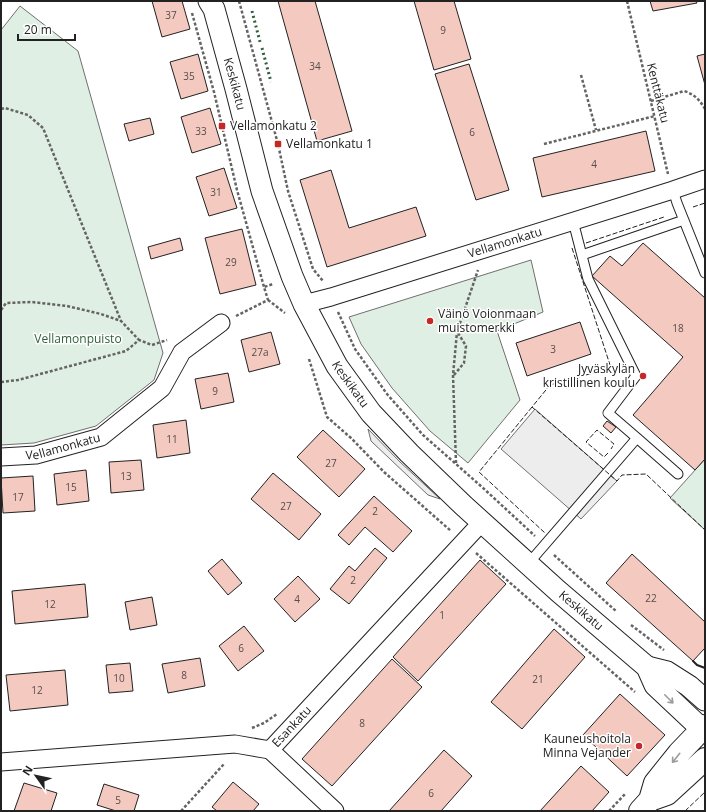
<svg xmlns="http://www.w3.org/2000/svg" width="706" height="812" viewBox="0 0 706 812" font-family="'Open Sans',sans-serif">
  <style>
    .green { fill: #e0efe3; stroke: #6f6f6f }
    .parking { fill: #ededed; stroke: #6f6f6f }
    .building { fill: #f3c9c0; stroke: #222 }
    .lines { fill: none; stroke-linecap: round; stroke-linejoin: round }
    .service-casing { stroke: #222; stroke-width: 11 }
    .minor-casing { stroke: #222; stroke-width: 19 }
    .tertiary-casing { stroke: #222; stroke-width: 23 }
    .secondary-casing { stroke: #222; stroke-width: 24 }
    .path { stroke: #646464; stroke-width: 2.5; stroke-dasharray: 3 2; stroke-linecap: butt }
    .service { stroke: #fff; stroke-width: 9 }
    .minor { stroke: #fff; stroke-width: 17 }
    .tertiary { stroke: #fff; stroke-width: 21 }
    .secondary { stroke: #fff; stroke-width: 22 }
    .hedge { stroke: #2f5e38; stroke-width: 3; stroke-dasharray: 2 3; stroke-linecap: butt }
    .fence { stroke: #222; stroke-width: 1; stroke-dasharray: 5 2; stroke-linecap: butt }
    .wall { stroke: #222; stroke-width: 2 }
    .oneway { stroke: #9c9c9c }
    .poi-dot { fill: #c62828; stroke: #fff; stroke-width: 1.5 }
    .labels { text-anchor: middle; stroke-width: 3; stroke-linejoin: round; paint-order: stroke }
    .number-label { font-size: 10px; fill: #564c4a }
    .street-label { font-size: 12px; fill: #222; stroke: #fff }
    .poi-label { font-size: 12px; fill: #222; stroke: #fff; text-anchor: start }
    .park-label { font-size: 12px; fill: #2f5e38; stroke: #fff }
  </style>
  <rect width="100%" height="100%" fill="#fff"/>
  <path class="green" d="M20,6L78,51L163,353L154,380L96,426L34,443L1,445V30Z
    M531,260L543,312L497,331L520,400L468,463L430,431L392,388L361,344L349,317Z
    M705,459V530L670,498Z"/>
  <path class="parking" d="M535,409L617,481L581,519L501,449Z
    M368,429L400,462L440,499L428,495L371,441Z"/>
  <path class="building" d="M152,1H182L190,29L162,37Z
    M278,1H315L352,131L317,141Z
    M414,1H454L471,59L434,70Z
    M650,1H696L697,3L653,11Z
    M198,54L208,91L181,99L170,62Z
    M705,54V85L697,56Z
    M469,64L509,190L476,200L435,74Z
    M210,108L221,144L192,153L181,117Z
    M150,118L154,134L129,141L124,124Z
    M646,131L655,171L542,197L533,158Z
    M224,168L237,208L209,216L196,177Z
    M331,170L349,228L416,207L426,236L327,267L300,180Z
    M242,229L256,285L220,294L205,238Z
    M180,238L183,250L151,259L148,247Z
    M643,243L705,298V459L695,470L633,415L683,357L592,276L610,256L622,266Z
    M580,322L591,354L527,376L516,343Z
    M271,332L280,364L249,372L241,340Z
    M228,373L234,402L201,409L195,379Z
    M186,420L190,453L157,458L153,425Z
    M607,421L616,427L611,433L603,426Z
    M323,430L365,469L339,497L297,457Z
    M141,460L144,490L111,493L109,462Z
    M86,470L89,501L57,505L54,474Z
    M273,473L321,514L299,540L251,499Z
    M33,476L35,511L3,513L1,478Z
    M374,496L412,531L393,552L365,527L349,545L338,535Z
    M375,548L387,558L349,604L330,589L349,566L355,571Z
    M632,554L705,622V650L704,649L693,661L606,583Z
    M222,559L242,583L228,595L208,571Z
    M480,560L506,584L418,681L393,657Z
    M298,576L320,599L295,622L274,599Z
    M85,584L88,617L15,624L12,591Z
    M152,597L157,625L130,630L125,602Z
    M244,626L264,651L238,671L219,646Z
    M554,629L585,657L522,729L491,702Z
    M200,658L205,686L168,693L162,664Z
    M392,659L422,687L332,786L302,759Z
    M130,663L133,691L109,693L106,665Z
    M65,670L68,705L10,711L6,675Z
    M620,694L665,735L627,776L583,735Z
    M444,750L472,776L441,811H389Z
    M581,766L609,792L592,811H540Z
    M233,782L259,804L253,811H217L212,807Z
    M24,783L57,793L51,811H14Z
    M104,784L139,795L134,811H116L97,805Z"/>
  <g class="lines">
    <g class="service-casing">
      <path id="service" d="M673,190L677,203L705,273
        M582,255L684,220
        M637,438L678,474
        M528,564L637,438L608,413L636,376L588,279L573,221"/>
    </g>
    <g class="minor-casing">
      <g id="minor">
        <path id="s1" d="M304,304L331,297L673,190L705,179"/>
        <path id="s2" d="M1,457L36,455L101,437L162,388L182,352L221,323"/>
        <path id="s3" d="M270,750L482,522"/>
        <path d="M270,750L335,811"/>
        <path d="M1,762L235,744L270,750"/>
      </g>
    </g>
    <g class="tertiary-casing">
      <g id="tertiary">
        <path id="s4" d="M209,1L214,9L236,89L262,191L292,276L304,304L337,366L371,413L409,453L464,506L558,591L647,667L655,685L705,732"/>
        <path d="M647,667L667,672L689,686L705,700"/>
      </g>
    </g>
    <g class="secondary-casing">
      <path id="secondary" d="M650,800L667,794L705,759
        M640,811L650,800L655,783L679,753L705,726"/>
    </g>
    <path class="path" d="M239,1L278,144L288,191L313,269L323,281
      M627,1L668,174
      M192,13L214,92L237,190L264,287
      M581,75L596,130
      M651,101L684,91C694,94 700,100 705,109
      M1,109L5,108L28,115L43,128L121,321
      M544,144L655,116
      M268,300L285,313
      M1,310L6,303L32,302L67,306L101,314L121,321L139,340
      M338,312L355,349L387,394L423,435L482,487L535,536
      M236,316L268,300L264,287L273,284
      M309,359L327,417L351,438L384,472L451,531
      M454,375L464,363L466,346L458,333
      M1,382L18,380L126,351L139,340L152,345L167,340
      M456,463L453,375L457,332L478,270
      M476,553L635,692
      M554,555L617,612
      M631,625L664,650
      M252,728L264,723L277,714
      M181,811L224,764
      M609,811L626,793"/>
    <use href="#service" class="service"/>
    <use href="#minor" class="minor"/>
    <use href="#tertiary" class="tertiary"/>
    <use href="#secondary" class="secondary"/>
    <path class="hedge" d="M252,11L260,42
      M262,48L271,82"/>
    <path class="fence" d="M693,207L705,203
      M586,243L664,217
      M572,248L611,368L550,385L532,407L617,481L622,475L646,474L705,530
      M532,407L479,472L545,533
      M608,453L604,457L586,442L597,430L614,444L611,449
      M685,811L705,792"/>
    <path class="wall" d="M693,661L697,665L705,668"/>
  </g>
  <defs><path id="oneway-shaft" d="M-6 0H5M1.5-3L5.5 0L1.5 3" fill="none" stroke-width="1.6" stroke-linecap="round" stroke-linejoin="round"/></defs>
  <g class="oneway">
    <use href="#oneway-shaft" transform="translate(669 699) rotate(45)"/>
    <use href="#oneway-shaft" transform="translate(676 758) rotate(129)"/>
  </g>
  <g class="poi-dot">
    <rect x="218" y="122" width="8" height="8" rx="2"/>
    <rect x="274" y="140" width="8" height="8" rx="2"/>
    <circle cx="430" cy="321" r="4"/>
    <circle cx="643" cy="376" r="4"/>
    <circle cx="639" cy="746" r="4"/>
  </g>
  <g class="labels">
    <g class="number-label">
      <text x="171" y="19">37</text>
      <text x="443" y="34">9</text>
      <text x="315" y="70">34</text>
      <text x="189" y="80">35</text>
      <text x="201" y="135">33</text>
      <text x="472" y="136">6</text>
      <text x="594" y="168">4</text>
      <text x="216" y="196">31</text>
      <text x="231" y="266">29</text>
      <text x="678" y="332">18</text>
      <text x="553" y="353">3</text>
      <text x="260" y="356">27a</text>
      <text x="215" y="395">9</text>
      <text x="172" y="443">11</text>
      <text x="331" y="467">27</text>
      <text x="126" y="480">13</text>
      <text x="71" y="491">15</text>
      <text x="18" y="501">17</text>
      <text x="286" y="510">27</text>
      <text x="375" y="515">2</text>
      <text x="353" y="584">2</text>
      <text x="651" y="602">22</text>
      <text x="297" y="603">4</text>
      <text x="50" y="608">12</text>
      <text x="442" y="619">1</text>
      <text x="241" y="652">6</text>
      <text x="184" y="679">8</text>
      <text x="119" y="682">10</text>
      <text x="538" y="683">21</text>
      <text x="37" y="694">12</text>
      <text x="362" y="727">8</text>
      <text x="431" y="797">6</text>
      <text x="118" y="804">5</text>
    </g>
    <g class="street-label">
      <text dy="4" stroke="none"><textPath href="#s4" startOffset="87">Keskikatu</textPath></text>
      <text transform="translate(658 93) rotate(76)" y="4">Kenttäkatu</text>
      <text dy="4" stroke="none"><textPath href="#s1" startOffset="210">Vellamonkatu</textPath></text>
      <text dy="4" stroke="none"><textPath href="#s4" startOffset="411">Keskikatu</textPath></text>
      <text dy="4" stroke="none"><textPath href="#s2" startOffset="63">Vellamonkatu</textPath></text>
      <text dy="4" stroke="none"><textPath href="#s4" startOffset="735">Keskikatu</textPath></text>
      <text dy="4" stroke="none"><textPath href="#s3" startOffset="32">Esankatu</textPath></text>
    </g>
    <g class="poi-label">
      <text x="230" y="130">Vellamonkatu 2</text>
      <text x="286" y="148">Vellamonkatu 1</text>
      <text x="438" y="318">Väinö Voionmaan<tspan x="438" dy="14">muistomerkki</tspan></text>
      <text x="635" y="373" text-anchor="end">Jyväskylän<tspan x="635" dy="14">kristillinen koulu</tspan></text>
      <text x="631" y="743" text-anchor="end">Kauneushoitola<tspan x="631" dy="14">Minna Vejander</tspan></text>
    </g>
    <g class="park-label">
      <text x="78" y="343">Vellamonpuisto</text>
    </g>
  </g>
  <rect width="706" height="812" fill="none" stroke="#222222" stroke-width="4"/>
  <g transform="translate(36 776) rotate(303)" stroke="#ffffff" stroke-width="3" paint-order="stroke">
  <path d="M0-3L7 15L0 10L-7 15Z" fill="#222222"/>
  <text y="-6" font-size="11" font-weight="bold" text-anchor="middle" fill="#222222">N</text>
  </g>
  <path d="M18 34v6h57v-6" fill="none" stroke="#222222" stroke-width="2"/>
  <text x="24" y="34" font-size="12" fill="#222222" stroke="#ffffff" stroke-width="3" paint-order="stroke">20 m</text>
</svg>
